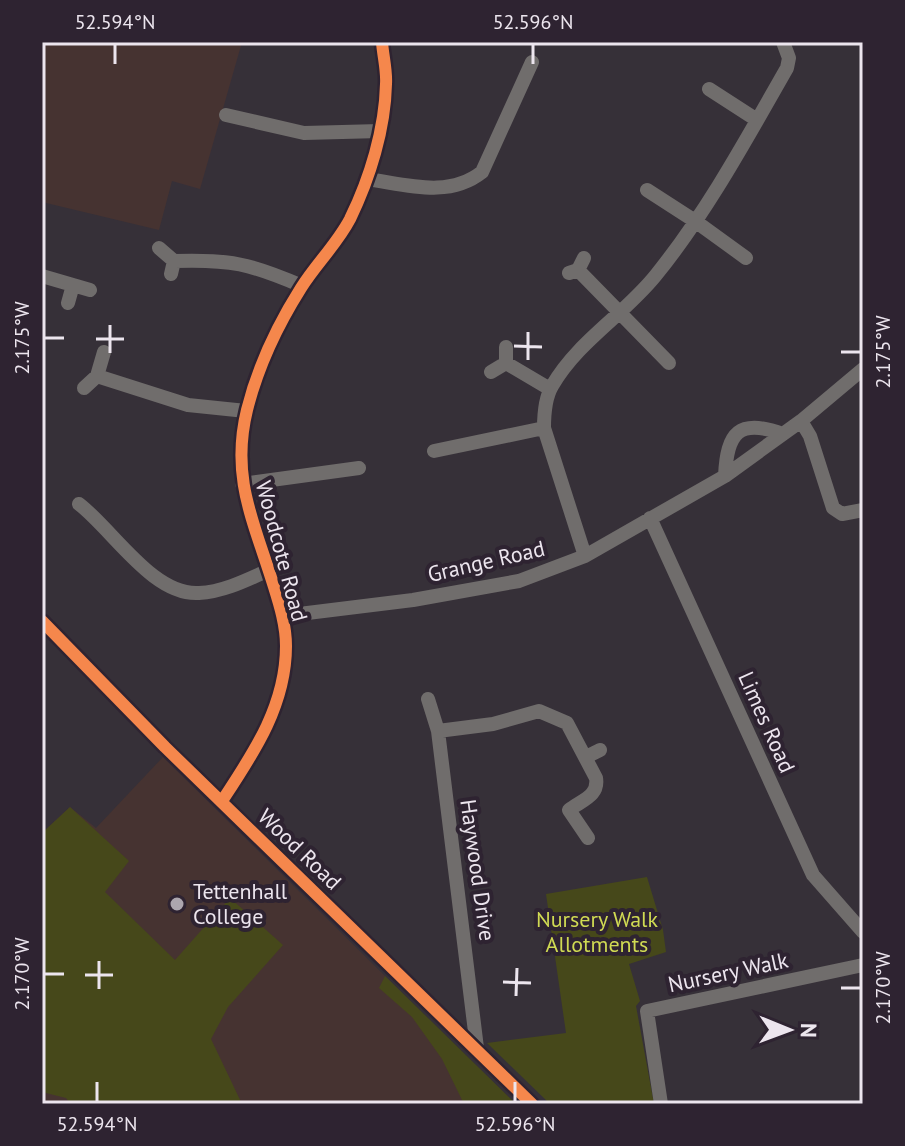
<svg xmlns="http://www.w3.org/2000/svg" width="905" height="1146" viewBox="0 0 905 1146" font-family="'PT Sans',sans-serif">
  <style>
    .education { fill: #463331 }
    .green { fill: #46481a }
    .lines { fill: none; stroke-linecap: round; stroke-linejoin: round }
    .minor { stroke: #706d6c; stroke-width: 14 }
    .tertiary { stroke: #706d6c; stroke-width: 16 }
    .cycleway-casing { stroke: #2e2331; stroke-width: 17 }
    .cycleway { stroke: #f5874c; stroke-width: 12 }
    .ticks { fill: none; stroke: #ece5ee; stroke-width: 3 }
    .poi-dot { fill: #aca6ae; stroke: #2e2331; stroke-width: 3 }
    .labels { text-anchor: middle; stroke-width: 8; stroke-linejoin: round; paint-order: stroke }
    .street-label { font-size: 22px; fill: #ece5ee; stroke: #2e2331 }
    .poi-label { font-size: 22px; fill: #ece5ee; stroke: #2e2331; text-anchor: start }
    .park-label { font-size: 22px; fill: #d0da53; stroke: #2e2331 }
    .neatline { fill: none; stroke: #ece5ee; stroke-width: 3 }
    .ticks-label { font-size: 20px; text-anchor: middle; fill: #ece5ee }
  </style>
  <rect width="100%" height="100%" fill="#363038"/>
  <path class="education" d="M42,42H242L200,189L172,181L159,230L42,202Z
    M163,757L453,1043L516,1104H42V833L70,807L96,828Z"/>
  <path class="green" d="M70,807L129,861L105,892L175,960L230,898L283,945L228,1007L211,1039L242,1104H71L66,1098L42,1092V833Z
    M647,877L663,930L666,952L629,964L640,1001L636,1006L654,1104H550L487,1043L566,1033L546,894Z
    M385,976L516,1104H464L442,1059L412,1017L379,988Z"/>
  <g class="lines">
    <path class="minor" d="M709,89L757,120
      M226,115L304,133L380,131
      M366,179C405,184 448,199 482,172L532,62
      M647,190L695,221L746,258
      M159,248L174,261L171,274
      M174,261C230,259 251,264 302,286
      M578,270L669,363
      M569,273L578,270L584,258
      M42,276L90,290
      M68,303L73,285
      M506,363L550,389
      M491,372L506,363V347
      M97,376L188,405L246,411
      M84,388L97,376L104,352
      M801,421L810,436L833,508L842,514L863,510
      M434,451L544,428
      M725,476C727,432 739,418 783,434
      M242,484L359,468
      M79,504C113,530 153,596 199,593C223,592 247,580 269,570
      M650,518L813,875L863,932
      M585,556L544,428C544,413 545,398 552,386C578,341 624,315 656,275C707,212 747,138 787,68L789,58L783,42
      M283,616L413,600L519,581L585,556L725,476L801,421L863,369
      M428,699L438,731L477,1048
      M438,731L493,724L539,711L567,723L596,778C599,796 582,800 569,810L588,838
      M586,757L600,750
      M222,801C253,754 286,706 286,646C286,626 280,606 274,587C255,524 230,479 247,410C258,366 277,326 301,288C316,264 337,244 350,219C370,178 385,129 386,84C387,71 383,56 382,42
      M661,1104L647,1011L863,965"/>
    <path class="tertiary" d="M42,621L165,747L532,1104"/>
    <g class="cycleway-casing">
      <path id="cycleway" d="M42,621L165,747L532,1104
        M222,801C253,754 286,706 286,646C286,626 280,606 274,587C255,524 230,479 247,410C258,366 277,326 301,288C316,264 337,244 350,219C370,178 385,129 386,84C387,71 383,56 382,42"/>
    </g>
    <use href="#cycleway" class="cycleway"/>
  </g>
  <path class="ticks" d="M115,64V44M533,64V44M44,338H64M96,339H124M514,346L542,347M841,352H861M110,353V325M528,360V332M44,974H64M85,975H113M503,982L531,983M841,988H861M99,989V961M516,996L517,968M97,1102V1082M515,1102V1082"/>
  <circle class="poi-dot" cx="177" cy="904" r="8"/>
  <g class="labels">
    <g class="street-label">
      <text transform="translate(282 551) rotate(75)" y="8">Woodcote Road</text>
      <text transform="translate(486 561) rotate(-13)" y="8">Grange Road</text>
      <text transform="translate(767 722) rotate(66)" y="8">Limes Road</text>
      <text transform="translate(300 849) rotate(44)" y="8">Wood Road</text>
      <text transform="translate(478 870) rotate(82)" y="8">Haywood Drive</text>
      <text transform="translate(728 972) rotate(-12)" y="8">Nursery Walk</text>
    </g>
    <g class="poi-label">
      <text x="193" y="899">Tettenhall<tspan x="193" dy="25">College</tspan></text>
    </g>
    <g class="park-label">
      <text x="597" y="927">Nursery Walk<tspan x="597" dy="25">Allotments</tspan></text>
    </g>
  </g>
  <rect width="905" height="1146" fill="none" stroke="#2e2331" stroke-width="88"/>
  <g transform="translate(789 1030) rotate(91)" stroke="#2e2331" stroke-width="6" paint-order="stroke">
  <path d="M0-6L14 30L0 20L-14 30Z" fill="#ece5ee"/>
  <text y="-12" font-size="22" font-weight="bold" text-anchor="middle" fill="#ece5ee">N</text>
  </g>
  <rect x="44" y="44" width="817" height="1058" class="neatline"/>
  <g class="ticks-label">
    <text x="115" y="29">52.594°N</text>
    <text x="533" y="29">52.596°N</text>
    <text transform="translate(22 338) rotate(-90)" y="7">2.175°W</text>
    <text transform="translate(883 352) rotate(-90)" y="7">2.175°W</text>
    <text transform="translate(22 974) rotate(-90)" y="7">2.170°W</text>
    <text transform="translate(883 988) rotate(-90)" y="7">2.170°W</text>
    <text x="97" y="1131">52.594°N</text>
    <text x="515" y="1131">52.596°N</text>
  </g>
</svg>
